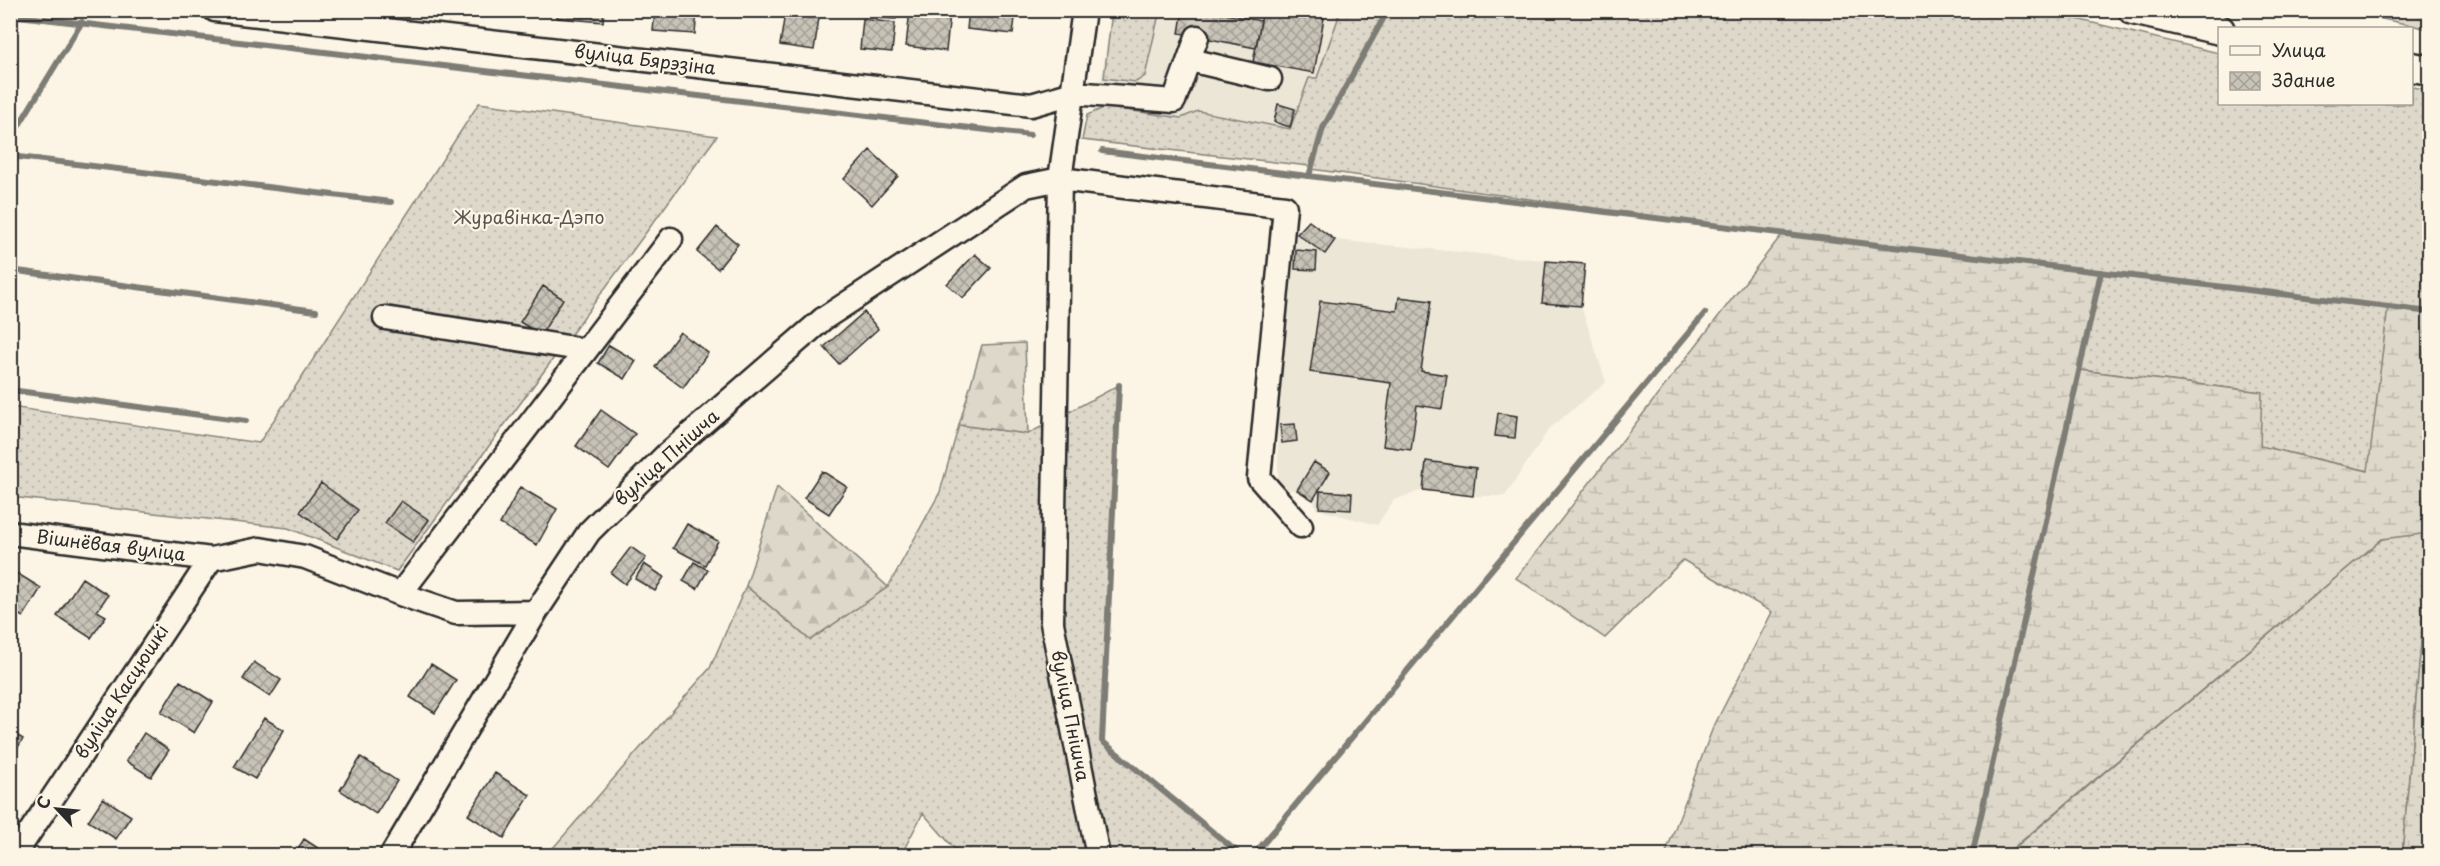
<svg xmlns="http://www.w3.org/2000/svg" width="2440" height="866" viewBox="0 0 2440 866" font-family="'Playpen Sans',sans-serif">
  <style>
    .built { fill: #ece6d7 }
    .grass { fill: url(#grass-dots); stroke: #84827a; stroke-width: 1.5 }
    .forest { fill: url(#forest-firs); stroke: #84827a; stroke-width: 1.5 }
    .wetland { fill: url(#wetland-marsh); stroke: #84827a; stroke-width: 1.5 }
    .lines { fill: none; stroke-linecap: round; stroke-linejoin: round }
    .stream { stroke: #7d7b74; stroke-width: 6 }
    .building { fill: url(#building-cross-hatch); stroke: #2b2b2b; stroke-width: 1.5 }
    .minor-tunnel { stroke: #d2cdc0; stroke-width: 22; stroke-dasharray: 22 11; stroke-linecap: butt }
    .minor-casing { stroke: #2b2b2b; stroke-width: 27 }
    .major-casing { stroke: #2b2b2b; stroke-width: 33 }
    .minor { stroke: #fcf5e5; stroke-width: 22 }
    .major { stroke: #fcf5e5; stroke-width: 28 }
    .labels { text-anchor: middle; stroke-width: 4.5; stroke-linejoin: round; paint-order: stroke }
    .street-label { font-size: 18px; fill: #2b2b2b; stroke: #fcf5e5 }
    .park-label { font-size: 18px; fill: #585653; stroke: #fcf5e5 }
  </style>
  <defs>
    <pattern id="grass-dots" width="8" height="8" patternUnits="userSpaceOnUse" patternTransform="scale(1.5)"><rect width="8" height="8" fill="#ded8ca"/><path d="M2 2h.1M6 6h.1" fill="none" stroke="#bfbaae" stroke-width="1.8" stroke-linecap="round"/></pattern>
    <pattern id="forest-firs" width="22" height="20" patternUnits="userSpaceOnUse" patternTransform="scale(1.5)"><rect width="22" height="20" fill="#ded8ca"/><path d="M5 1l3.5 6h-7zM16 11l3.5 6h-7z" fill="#bfbaae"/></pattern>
    <pattern id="wetland-marsh" width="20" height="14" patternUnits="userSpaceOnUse" patternTransform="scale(1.5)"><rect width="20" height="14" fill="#ded8ca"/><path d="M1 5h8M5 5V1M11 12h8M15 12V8" fill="none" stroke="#bfbaae"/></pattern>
    <pattern id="building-cross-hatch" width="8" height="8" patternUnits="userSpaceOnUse" patternTransform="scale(1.5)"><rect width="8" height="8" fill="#c8c3b7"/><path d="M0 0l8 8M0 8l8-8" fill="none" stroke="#a39f95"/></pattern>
  </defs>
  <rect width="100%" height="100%" fill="#fcf5e5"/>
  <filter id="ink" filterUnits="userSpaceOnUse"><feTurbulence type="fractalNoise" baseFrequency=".0167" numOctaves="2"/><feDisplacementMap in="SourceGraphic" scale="12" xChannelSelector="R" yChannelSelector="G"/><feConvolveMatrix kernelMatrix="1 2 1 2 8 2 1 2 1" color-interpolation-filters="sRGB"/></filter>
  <g filter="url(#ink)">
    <path class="built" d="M1112,11H1341L1293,144L1095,118Z
      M1309,221L1335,240L1585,264L1581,306L1606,382L1549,429L1505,496H1473L1423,490L1394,500L1377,525L1316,509L1313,500L1297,490L1278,489V383L1297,234Z"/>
    <path class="grass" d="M1112,11H1148L1159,14L1145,76L1136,82L1104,78Z
      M1321,11H2043L2219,53L2220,104H2412V87L2429,90V312L2388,307L2369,471L2260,446L2261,392L2080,370L2101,272L1764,231L1311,169L1309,166L1082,140L1087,115L1106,107L1181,118L1198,111L1290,129L1309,78H1317L1339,16Z
      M479,103L717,136L397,571L288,528L11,497V407L259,443Z
      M1119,385L1102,741L1242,855H960L923,813L901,855L546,856L710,668L746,586L810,640L888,587L940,492L959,425L1028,434Z
      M2428,530L2425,599L2402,855L2005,856L2382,539Z"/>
    <path class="forest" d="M1025,343L1028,434L959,425L982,345Z
      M777,487L888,587L810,640L746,586Z"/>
    <path class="wetland" d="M2346,11H2429V29Z
      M1783,233L2101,272L2080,370L2262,392L2260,446L2368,471L2388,307L2429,312V533L2382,539L2005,855H1665L1712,730L1772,612L1683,560L1605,638L1516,578Z
      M2425,599L2430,604L2429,855H2402Z"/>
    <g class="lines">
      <path class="stream" d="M10,15L1030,135
        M10,140L82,22
        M1102,151L2430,312
        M10,156L391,202
        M1309,176L1323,128L1388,10
        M10,270L316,311
        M1119,385L1102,741L1242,856
        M10,390L246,421
        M1253,856L1705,313
        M1972,856L2101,272"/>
    </g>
    <path class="building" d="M558,10H604L603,22L557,18Z
      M655,10H697L695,34L653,31Z
      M880,10H897L896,19L880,18Z
      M910,10L950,14L946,51L906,46Z
      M969,10H1016L1013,34L967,29Z
      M1183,10H1205L1261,21L1256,48L1179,33Z
      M1263,10H1283L1324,18L1314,73L1253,62Z
      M785,13L819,18L814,50L780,45Z
      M863,19L895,23L892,52L860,49Z
      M1278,104L1295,109L1290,127L1274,122Z
      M870,150L898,176L872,205L844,179Z
      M1309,221L1335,240L1325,254L1297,234Z
      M717,227L738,244L718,269L697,252Z
      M1296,250L1317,252L1316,270L1295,269Z
      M975,254L991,268L963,298L947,284Z
      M1546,261L1585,264L1581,306L1542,303Z
      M543,286L563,299L541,335L520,322Z
      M1399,297L1431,301L1421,371L1447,375L1442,409L1417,405L1411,450L1383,446L1391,383L1310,372L1320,301L1397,311Z
      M864,312L878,329L839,364L824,347Z
      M680,332L708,353L683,388L655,367Z
      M609,345L636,361L625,379L598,363Z
      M601,410L635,434L609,470L576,446Z
      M1498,413L1517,416L1515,438L1495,436Z
      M1295,424L1297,441L1282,443L1280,425Z
      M1426,461L1476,468L1473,496L1423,490Z
      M1314,462L1330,472L1313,500L1297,490Z
      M822,471L847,487L829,514L804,498Z
      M321,483L358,510L337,539L300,512Z
      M520,487L557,509L537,545L500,524Z
      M1320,491L1352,493L1351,510L1319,508Z
      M401,501L429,520L413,542L385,523Z
      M687,524L718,541L705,565L673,548Z
      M631,547L646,558L625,584L611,573Z
      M694,562L708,570L697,589L683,581Z
      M644,564L664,577L655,591L635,579Z
      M2430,564V600L2425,599Z
      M10,569L41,588L23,617L10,610Z
      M82,578L108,595L97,611L106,616L91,638L57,616Z
      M254,662L281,680L270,697L243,679Z
      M431,664L456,680L435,713L410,697Z
      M180,681L213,702L194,733L161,712Z
      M264,718L284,730L255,779L234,767Z
      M10,731L23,739L10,760Z
      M144,733L169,750L151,777L126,761Z
      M361,757L397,781L376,814L340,790Z
      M495,773L530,795L504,838L468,815Z
      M103,798L131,816L116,839L88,821Z
      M304,839L330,856H293Z"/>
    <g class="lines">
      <path class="minor-tunnel" d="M1197,37L1204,10"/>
      <g class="minor-casing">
        <path id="minor" d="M215,10L1031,105L1073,93L1174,101L1197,37
          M1190,60L1270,79
          M385,318L586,350
          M10,533L211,559L260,549L305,557L400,594L456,613L536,612
          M400,594L671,239
          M14,856L211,559
          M391,856L536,612L589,532L666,455L823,319L1026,186L1060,179L1084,10
          M1098,856L1052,623L1060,179L1285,207L1259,478L1301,526"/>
      </g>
      <g class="major-casing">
        <path id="major" d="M2133,10L2220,30
          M2412,67L2430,70"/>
      </g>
      <use href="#minor" class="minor"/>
      <use href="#major" class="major"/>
    </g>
  </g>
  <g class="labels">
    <g class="street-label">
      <text transform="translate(645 60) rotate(7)" y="6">вуліца Бярэзіна</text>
      <text transform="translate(667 458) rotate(-42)" y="6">вуліца Пнішча</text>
      <text transform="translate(111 546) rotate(7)" y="6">Вішнёвая вуліца</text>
      <text transform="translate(122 692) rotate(-57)" y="6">вуліца Касцюшкі</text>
      <text transform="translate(1070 716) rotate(79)" y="6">вуліца Пнішча</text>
    </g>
    <g class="park-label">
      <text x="529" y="224">Журавінка-Дэпо</text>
    </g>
  </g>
  <rect width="2440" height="866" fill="none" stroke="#fcf5e5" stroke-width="36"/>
  <rect x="18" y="18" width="2404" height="830" fill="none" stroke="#2b2b2b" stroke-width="2" filter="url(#ink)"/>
  <rect x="2218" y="27" width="195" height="78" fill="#fcf5e5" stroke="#a8a49b" stroke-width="1.5"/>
  <rect x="2230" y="46" width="30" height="9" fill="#fcf5e5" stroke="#a8a49b" stroke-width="1.5"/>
  <text x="2272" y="57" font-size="18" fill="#2b2b2b">Улица</text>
  <rect x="2230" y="72" width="30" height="18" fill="url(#building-cross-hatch)" stroke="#a8a49b" stroke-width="1.5"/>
  <text x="2272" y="87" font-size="18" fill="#2b2b2b">Здание</text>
  <g transform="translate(57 809) rotate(296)" stroke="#fcf5e5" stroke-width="4.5" paint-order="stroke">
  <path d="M0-4.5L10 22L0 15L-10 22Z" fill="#2b2b2b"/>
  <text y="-9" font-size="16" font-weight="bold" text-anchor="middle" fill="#2b2b2b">С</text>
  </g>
</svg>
